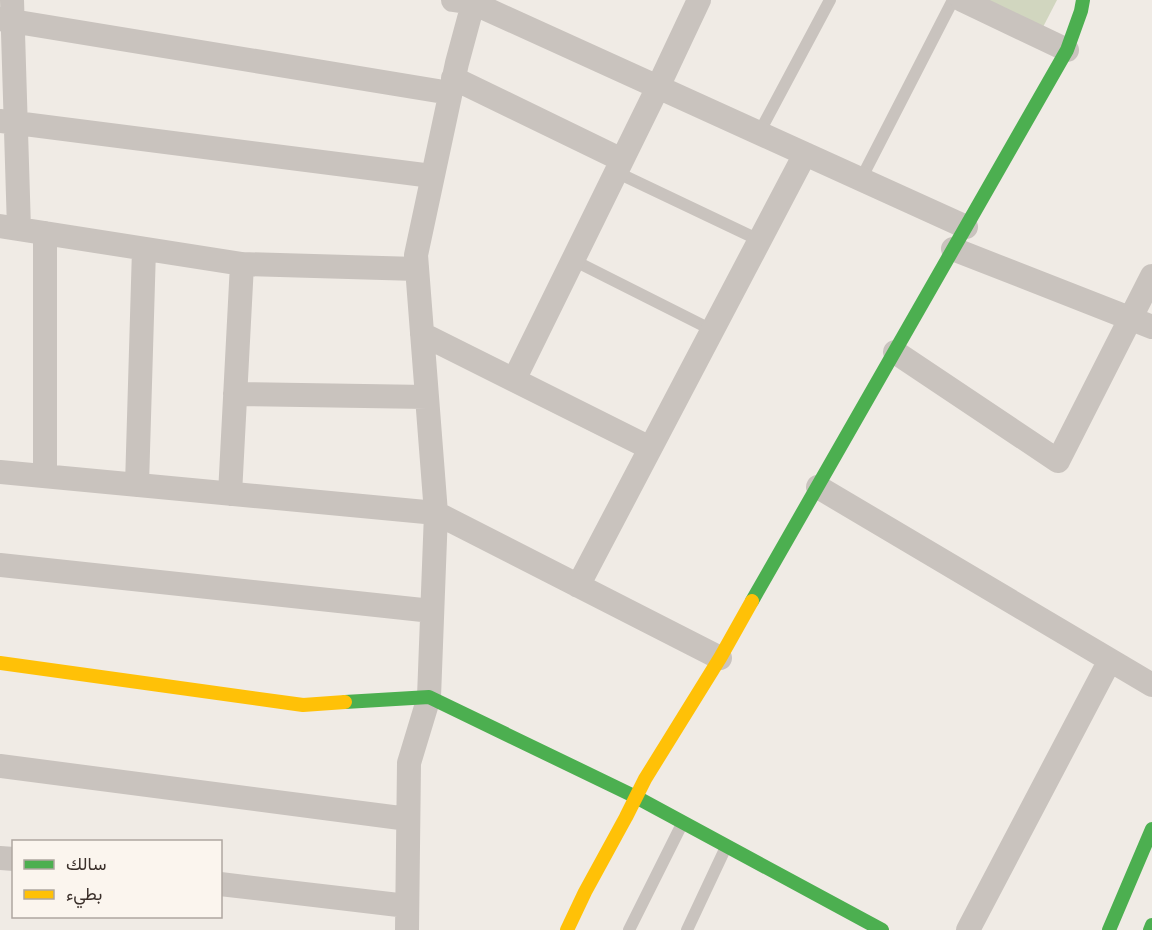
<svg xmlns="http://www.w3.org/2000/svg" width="1152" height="930" viewBox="0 0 1152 930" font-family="'Asap Condensed',Vazirmatn,sans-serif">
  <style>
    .green { fill: #d1d6bf }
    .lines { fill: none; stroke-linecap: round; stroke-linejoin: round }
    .lane { stroke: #c9c3be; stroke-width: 12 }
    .street { stroke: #c9c3be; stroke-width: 24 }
    .fast { stroke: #4caf50; stroke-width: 14 }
    .slow { stroke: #ffc107; stroke-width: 14 }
  </style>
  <rect width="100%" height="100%" fill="#f0ebe5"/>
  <path class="green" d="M985,0H1057L1042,29Z"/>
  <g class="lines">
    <path class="lane" d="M759,133L830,0
      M616,172L759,240
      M861,179L953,0
      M573,260L712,330
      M629,930L682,824
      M687,930L726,847"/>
    <path class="street" d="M12,0L19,229
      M453,0L473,3L966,227
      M962,0L1067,50
      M0,19L450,93
      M453,78L622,160
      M0,121L432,176
      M0,226L242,264L417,269
      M953,249L1152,327
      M422,334L650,448
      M895,352L1058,461L1152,276
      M514,380L658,87L699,0
      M235,394L427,397
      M0,472L436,513L720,658
      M45,476V233
      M137,485L144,249
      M818,487L1152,685
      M230,494L242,264
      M0,565L432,611
      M578,586L805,154
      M0,766L408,819
      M0,858L14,859
      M220,884L407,906
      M407,930L409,763L429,697L436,513L416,255L457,63L474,0
      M968,930L1110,660"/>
    <path class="fast" d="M752,601L1067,50L1081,11L1083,0
      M345,702L429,697L636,797L882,930
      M1109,930L1152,829
      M1150,930L1152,925"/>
    <path class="slow" d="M0,663L303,705L345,702
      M567,930L585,892L626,817L645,779L720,658L752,601"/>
  </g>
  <rect x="12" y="840" width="210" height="78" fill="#fbf5ee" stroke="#aea6a0" stroke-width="1.5"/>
  <rect x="24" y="860" width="30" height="9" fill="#4caf50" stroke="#aea6a0" stroke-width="1.5"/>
  <text x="66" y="870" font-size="18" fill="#3b302b">سالك</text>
  <rect x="24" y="890" width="30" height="9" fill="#ffc107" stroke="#aea6a0" stroke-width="1.5"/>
  <text x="66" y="900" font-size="18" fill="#3b302b">بطيء</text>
</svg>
